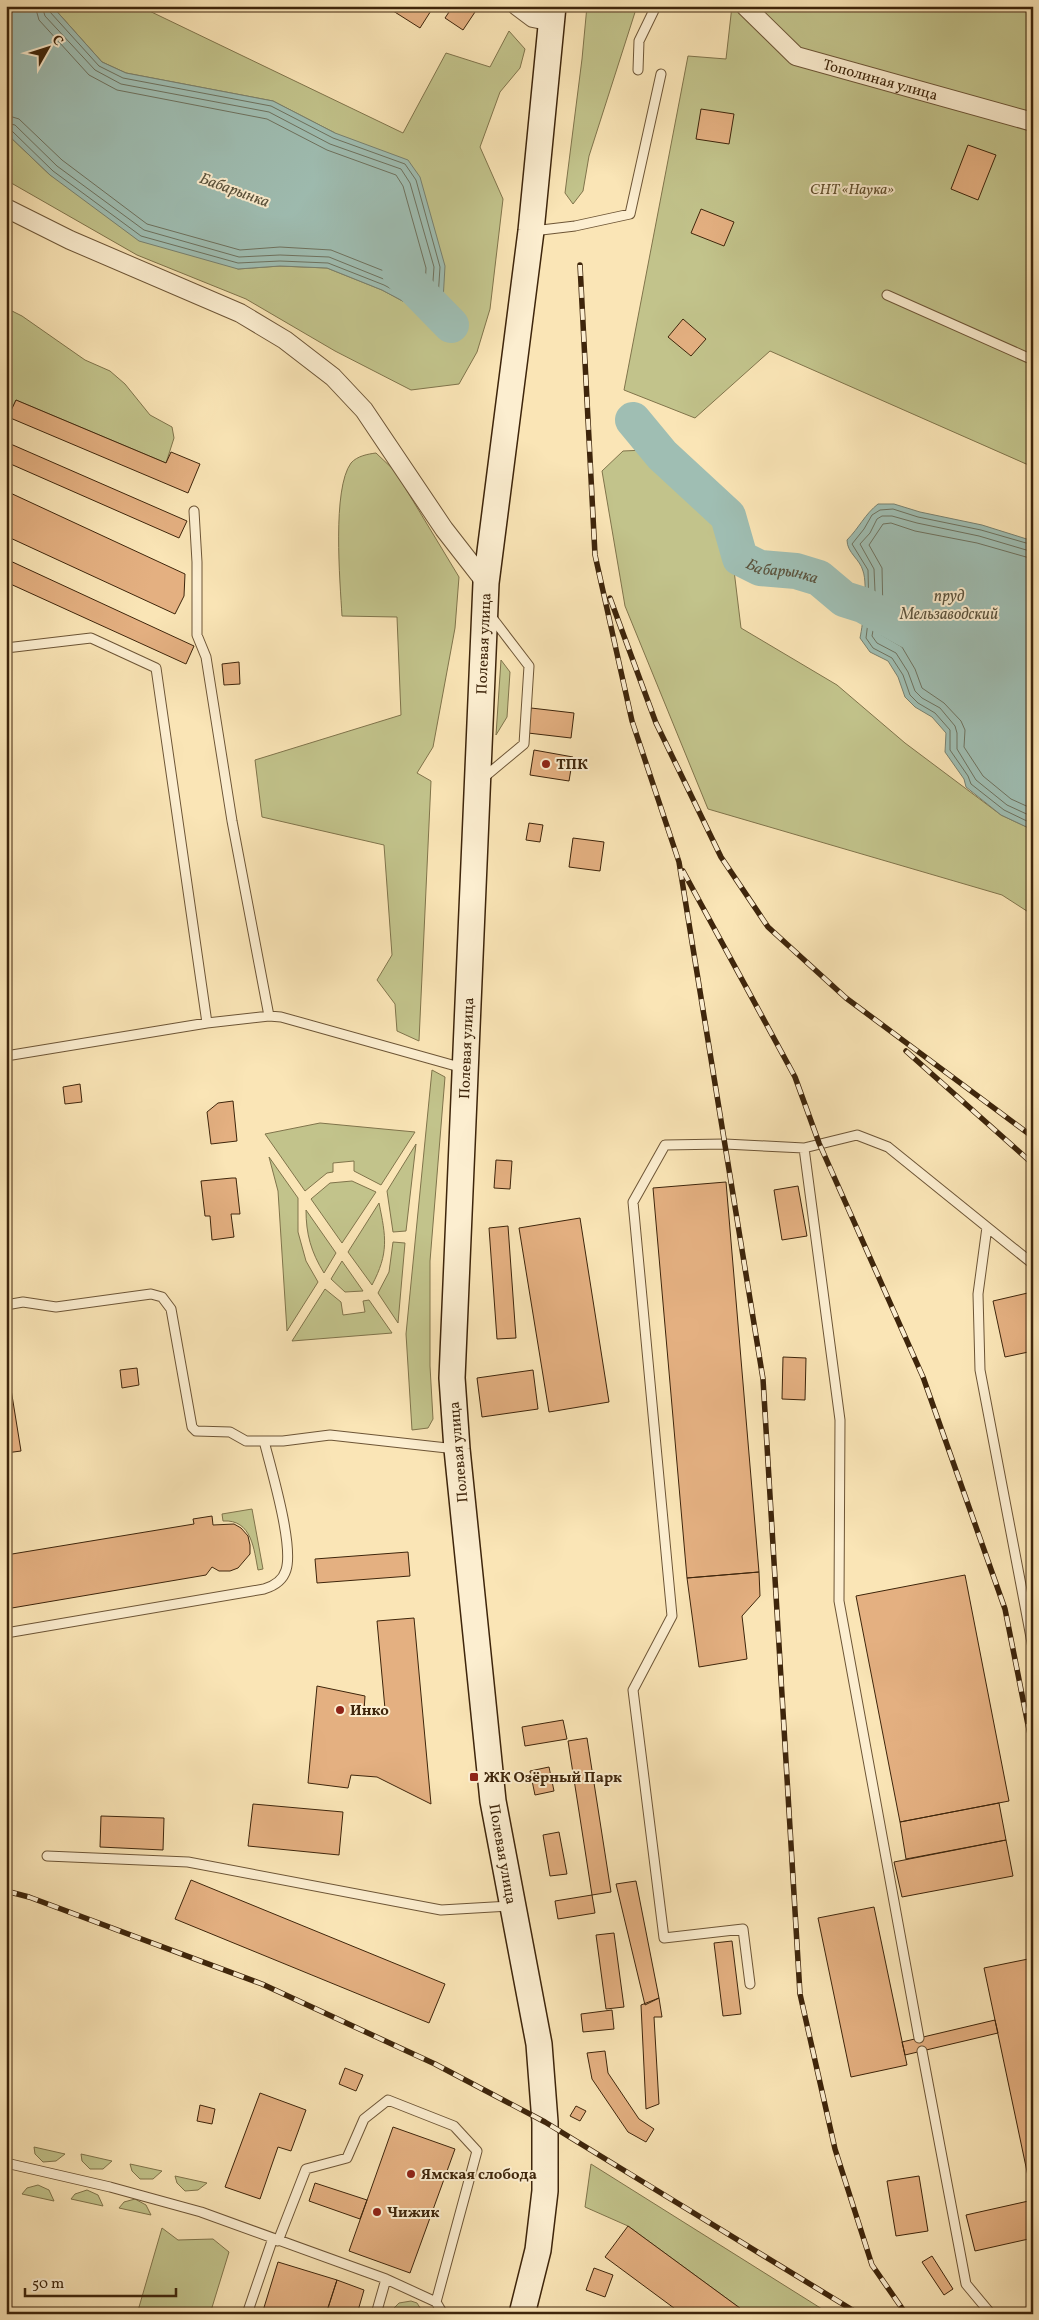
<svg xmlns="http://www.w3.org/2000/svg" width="1039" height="2320" viewBox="0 0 1039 2320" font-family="Vollkorn,serif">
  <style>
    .green { fill: #c2c38b; stroke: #80744b }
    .water { fill: #9fbeb3; stroke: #788170 }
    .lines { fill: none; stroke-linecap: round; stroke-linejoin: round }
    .shore { stroke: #6e725f; stroke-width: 1 }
    .river { stroke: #9fbeb3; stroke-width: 36 }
    .building { fill: #e4b081; stroke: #3e250b }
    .lane-casing { stroke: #6d5536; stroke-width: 11 }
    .street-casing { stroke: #6d5536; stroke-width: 20 }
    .secondary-casing { stroke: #3e250b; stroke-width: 28 }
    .lane { stroke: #fceed0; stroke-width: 9 }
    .street { stroke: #fceed0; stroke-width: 18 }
    .secondary { stroke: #fceed0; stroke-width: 25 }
    .rail-casing { stroke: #3e250b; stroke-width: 5.5 }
    .rail { stroke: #fceed0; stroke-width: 4; stroke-dasharray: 11; stroke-linecap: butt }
    .poi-dot { fill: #8f2418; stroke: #fceed0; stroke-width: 2 }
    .labels { text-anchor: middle; stroke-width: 4; stroke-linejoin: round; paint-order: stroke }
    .street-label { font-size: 15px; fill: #3e250b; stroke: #fceed0 }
    .park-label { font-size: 15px; font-style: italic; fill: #5f4c2b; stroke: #fceed0 }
    .poi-label { font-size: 15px; font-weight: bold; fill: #3e250b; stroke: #fceed0; text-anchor: start }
    .water-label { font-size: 16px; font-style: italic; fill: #5b533d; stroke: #fceed0 }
  </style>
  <rect width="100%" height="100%" fill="#fae5b6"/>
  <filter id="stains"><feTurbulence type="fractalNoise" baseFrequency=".004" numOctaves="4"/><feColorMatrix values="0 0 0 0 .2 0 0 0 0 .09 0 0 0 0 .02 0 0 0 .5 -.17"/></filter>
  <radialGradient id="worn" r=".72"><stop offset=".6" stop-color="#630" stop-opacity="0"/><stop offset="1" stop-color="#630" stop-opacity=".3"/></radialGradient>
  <path class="green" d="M52,6H139L403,133L446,53L490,67L509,31L525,49L520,68L500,92L480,147L503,199L490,309L477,352L459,384L411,390L335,351L246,299L137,255L6,180V133L50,175L238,269L280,266L327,268L382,290L427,314L335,133L273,101L126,73L102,62Z
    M587,6H637L589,156L583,191L573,204L565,193L582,59Z
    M732,6H1033V467L770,351L695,418L624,390L688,56L726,59Z
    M6,308L22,316L85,360L110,371L125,384L150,415L172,427L174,438L166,463L16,400L8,417L6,416Z
    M645,450L720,518L733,562L741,628L837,685L905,743L1001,815L1033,830V915L1002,895L708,809L625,606L602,471L623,451Z
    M376,453L395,471L459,577L455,628L433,747L417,773L431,781L419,1041L397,1031L395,1004L377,980L392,955L384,845L262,817L255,760L401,715L397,617L342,616C340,581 332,489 351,463C357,456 368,454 376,453Z
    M501,660L510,672L507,717L496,735Z
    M432,1070L445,1077L430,1261V1366L433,1419L428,1428L412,1430L406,1334Z
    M320,1123L415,1132L381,1185L354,1171V1161L333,1163V1172L327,1173L305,1191L265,1134Z
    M416,1144L406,1231L393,1232L387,1191Z
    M269,1157L298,1198V1232L306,1261L318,1282L287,1331L278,1191Z
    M352,1181L376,1192L342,1243L311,1199L330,1183Z
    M379,1203C386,1237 389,1253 372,1285L348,1252Z
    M306,1210L336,1253L324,1273C311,1252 306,1234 306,1210Z
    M393,1242L405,1243L398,1323L378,1293L389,1272Z
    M342,1261L363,1291L345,1292L331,1279Z
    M325,1289L341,1302L343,1315L365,1312L363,1301L369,1300L392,1333L292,1341Z
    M252,1509L263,1569L258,1570C254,1550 252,1519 223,1521L222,1514Z
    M34,2147L65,2154L56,2161L43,2162L35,2154Z
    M81,2154L112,2161L103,2169H90L82,2161Z
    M130,2164L162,2171L153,2179H140L132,2171Z
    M591,2164L830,2314H748L628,2226L585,2207Z
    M175,2176L207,2183L198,2190L185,2191L177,2183Z
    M38,2185L49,2190L54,2201L22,2194L27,2188Z
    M87,2190L98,2195L103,2206L71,2199L75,2194Z
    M135,2199L146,2205L151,2215L119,2208L124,2202Z
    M162,2228L178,2240L213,2239L229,2252L210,2314H137Z
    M411,2301L417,2303L424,2314H410L394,2308L399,2303Z"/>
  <path class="water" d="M6,6H52L102,62L126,73L273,101L335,133L408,160L420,177L445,266L443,301L427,314L382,290L327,268L280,266L238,269L139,241L50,175L6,133Z
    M878,504H894L920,512L982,525L1033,541V830L1001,815L966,787L964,779L945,752L946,733L932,717L915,707L905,697L898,677L888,661L870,652L860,638C863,623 868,585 863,571C860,559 847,553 847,540C859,528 865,514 878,504Z"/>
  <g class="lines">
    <path class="shore" d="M6,115L19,119L62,160L147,224L240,250L280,247L331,250L389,273L422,290L425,288L426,268L403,186L396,175L327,150L267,119L117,90L89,75L39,20L35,6
      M6,123L15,125L57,166L144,230L239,257L280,255L329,257L386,280L425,300L432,295L434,267L410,183L401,169L330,144L269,112L121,84L95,70L45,16L42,6
      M6,129L12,131L53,171L141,236L238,263L280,261L328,263L384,285L426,307L438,298L440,267L416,180L405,164L333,138L271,106L123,78L99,66L50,12L49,6
      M1033,545L981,530L918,517L893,509L880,510L872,515L864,529L852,544L868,570L869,614L866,638L873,648L892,658L903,675L910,695L918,703L935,713L950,730V750L968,776L971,784L1004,810L1033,824
      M1033,552L979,536L917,523L892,516H882L877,519L870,533L860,544L874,569L876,614L872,636L877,643L896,653L908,672L915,691L922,698L940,708L955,726L957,733V749L976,780L1007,805L1033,817
      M1033,559L977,543L915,531L891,523L883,524L869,545L882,568L883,614L880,634L902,647L915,669L922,688L944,703L961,721L965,730L964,747L983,776L1011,799L1033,809"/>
    <g class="river">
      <path d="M400,273L451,325"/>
      <path id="s1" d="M633,420L662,455L728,516L740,558L760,568L796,571L819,578L844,599L863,605L908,630"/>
    </g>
  </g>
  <path class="building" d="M392,6H434L420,28L390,9Z
    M453,6H467L475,12L463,30L445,18Z
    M701,109L734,114L729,144L696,139Z
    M968,145L996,155L978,200L951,189Z
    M701,209L734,222L724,246L691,233Z
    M683,319L706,339L691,356L668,337Z
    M16,400L166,463L171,452L200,464L188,493L8,417Z
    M6,442L187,521L179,538L6,462Z
    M6,491L185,574L184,596L175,614L6,536Z
    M6,559L194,646L186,664L6,582Z
    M239,662L240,684L224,685L222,664Z
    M531,708L574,713L571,738L528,733Z
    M534,750L573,757L569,781L530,775Z
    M529,823L543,825L540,842L526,840Z
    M573,838L604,842L600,871L569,867Z
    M80,1084L82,1102L65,1104L63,1087Z
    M233,1101L237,1141L211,1144L207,1112L218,1103Z
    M496,1160L512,1161L510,1189L494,1188Z
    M232,1178H236L240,1214H231L234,1237L212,1240L210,1216H205L201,1181Z
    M726,1182L759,1572L687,1578L653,1188Z
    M798,1186L807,1236L782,1240L774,1190Z
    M580,1218L609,1402L549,1412L519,1228Z
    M508,1226L516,1338L497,1339L489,1228Z
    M1032,1292L1033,1351L1005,1357L993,1301Z
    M783,1357L806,1358L805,1400L782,1399Z
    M137,1368L139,1385L122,1388L120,1370Z
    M533,1370L538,1409L482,1417L477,1378Z
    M6,1383H10L21,1451L6,1453Z
    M212,1516L213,1525L234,1524L241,1528L248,1536L250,1545V1554L238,1568L230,1571H219L212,1567L206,1575L6,1609V1555L194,1524L193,1519Z
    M408,1552L410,1576L317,1583L315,1559Z
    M759,1572L760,1596L742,1616L747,1659L699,1667L687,1578Z
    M965,1575L1009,1801L900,1822L856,1596Z
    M414,1618L431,1804L377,1777L351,1775L348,1788L308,1783L317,1686L365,1696L364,1711L385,1709L377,1621Z
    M563,1720L567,1739L525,1746L522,1727Z
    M587,1738L611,1892L592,1895L568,1741Z
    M549,1767L554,1791L535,1795L530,1771Z
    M999,1803L1006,1840L906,1859L900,1822Z
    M253,1804L343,1812L339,1855L248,1846Z
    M101,1816L164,1818L163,1850L100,1847Z
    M559,1832L567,1874L550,1876L543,1835Z
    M1006,1840L1013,1876L902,1897L894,1862Z
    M191,1880L445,1984L429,2023L175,1919Z
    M636,1881L659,1998L645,2005L616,1884Z
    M592,1895L595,1913L558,1919L555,1901Z
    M874,1907L907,2065L851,2077L818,1918Z
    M614,1933L624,2007L606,2009L596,1935Z
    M732,1941L741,2014L723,2016L714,1943Z
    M1033,1958V2200L984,1968Z
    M659,1998L662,2017H654L659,2104L646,2109L641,2005Z
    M612,2010L614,2029L583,2032L581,2014Z
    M995,2020L998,2033L905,2055L902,2042Z
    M605,2051L608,2073L639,2119L654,2129L646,2142L628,2132L592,2079L587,2053Z
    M345,2068L363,2075L356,2091L339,2084Z
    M260,2093L306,2110L291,2151L278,2147L260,2199L225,2187Z
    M200,2105L215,2109L212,2124L197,2121Z
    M576,2106L586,2111L580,2121L570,2116Z
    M393,2127L455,2149L410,2273L349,2251Z
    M919,2176L928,2231L896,2236L887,2181Z
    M315,2183L367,2200L360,2219L309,2201Z
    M1033,2200V2238L975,2251L966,2215Z
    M628,2226L748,2314H682L605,2257Z
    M932,2256L953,2289L944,2295L922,2262Z
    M278,2262L337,2280L326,2314H262Z
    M594,2268L613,2275L605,2297L586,2290Z
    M337,2280L364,2290L357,2314H326Z"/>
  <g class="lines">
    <g class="lane-casing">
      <path id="lane" d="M638,70L639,41L656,6
        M533,231L575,226L630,214L661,74
        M887,295L1033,360
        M194,511L197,562V635L206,657L232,821L269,1016
        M6,648L91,638L156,668L207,1023
        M482,779L524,744L529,666L490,615
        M6,1056L207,1023L269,1016L281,1017L463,1068
        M804,1148L840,1420L839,1601L919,2038
        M1033,1264L987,1227L978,1294L980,1370L1033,1648
        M6,1305L23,1302L56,1307L151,1294L162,1297L171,1309L192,1427L196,1431L230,1432L246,1441H283L330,1435L456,1449
        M6,1633L264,1589C274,1586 283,1580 286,1570C294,1545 271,1469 264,1441
        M47,1856L188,1862L441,1910L512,1906
        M750,1984L743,1929L664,1938L633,1690L672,1616L633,1202L665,1145L725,1144L804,1148L857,1135L888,1147L987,1227
        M922,2051L966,2284L991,2314
        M6,2163L110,2187L201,2212L386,2279L436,2302
        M278,2241L306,2169L347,2158L364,2119L388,2100L454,2126L477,2151L436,2302L443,2314
        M247,2314L273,2238
        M376,2314L386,2279"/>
    </g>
    <g class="street-casing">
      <g id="street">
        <path d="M517,6L533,18L553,22"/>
        <path id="s2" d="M745,6L796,56L1033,122"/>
        <path d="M6,208L70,240L240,313L285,340L333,377L364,410L444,529L486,583"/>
      </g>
    </g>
    <g class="secondary-casing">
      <g id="secondary">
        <path id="s3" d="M522,2314L538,2250L545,2191V2122L539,2044L493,1801L457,1449L452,1378L486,583L531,231L553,6"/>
      </g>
    </g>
    <use href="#lane" class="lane"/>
    <use href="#street" class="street"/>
    <use href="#secondary" class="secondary"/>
    <g class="rail-casing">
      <path id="rail" d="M580,265L595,555L632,721L679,862L763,1379L800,1994L835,2149L872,2265L906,2314
        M610,598L656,723L721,857L768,927L846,998L1033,1137
        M683,871L795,1077L819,1143L923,1377L1005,1609L1033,1750
        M906,1051L1033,1164
        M6,1891L29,1897L262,1984L435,2064L545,2122L859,2314"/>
    </g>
    <use href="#rail" class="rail"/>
  </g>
  <g class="poi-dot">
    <circle cx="546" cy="764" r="5"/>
    <circle cx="340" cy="1710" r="5"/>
    <rect x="469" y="1772" width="10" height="10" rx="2.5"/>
    <circle cx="411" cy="2174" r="5"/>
    <circle cx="377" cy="2212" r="5"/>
  </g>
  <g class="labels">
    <g class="street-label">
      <text dy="5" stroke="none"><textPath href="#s2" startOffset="159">Тополиная улица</textPath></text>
      <text dy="5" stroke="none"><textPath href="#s3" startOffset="1680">Полевая улица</textPath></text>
      <text dy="5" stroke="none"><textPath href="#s3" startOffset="1275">Полевая улица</textPath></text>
      <text transform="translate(458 1452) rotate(-95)" y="5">Полевая улица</text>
      <text transform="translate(503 1854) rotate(80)" y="5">Полевая улица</text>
    </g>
    <g class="park-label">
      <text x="852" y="194">СНТ «Наука»</text>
    </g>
    <g class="poi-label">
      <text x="556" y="769">ТПК</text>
      <text x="350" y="1715">Инко</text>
      <text x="484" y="1782">ЖК Озёрный Парк</text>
      <text x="421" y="2179">Ямская слобода</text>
      <text x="387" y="2217">Чижик</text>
    </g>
    <g class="water-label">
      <text transform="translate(235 189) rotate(20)" y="6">Бабарынка</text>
      <text dy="6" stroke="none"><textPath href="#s1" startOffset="224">Бабарынка</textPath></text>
      <text x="949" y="601">пруд<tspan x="949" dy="18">Мельзаводский</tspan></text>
    </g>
  </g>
  <rect width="1039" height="2320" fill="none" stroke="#fae5b6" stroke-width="25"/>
  <rect x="8" y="8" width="1024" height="2305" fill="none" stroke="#3e250b" stroke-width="2.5"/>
  <rect x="12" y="12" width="1014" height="2295" fill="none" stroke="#3e250b"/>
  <g transform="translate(48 48) rotate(51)" stroke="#fceed0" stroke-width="4" paint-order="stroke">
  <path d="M0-4L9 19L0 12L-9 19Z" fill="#3e250b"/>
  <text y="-8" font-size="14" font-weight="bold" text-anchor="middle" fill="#3e250b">С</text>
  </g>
  <path d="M25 2288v8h151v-8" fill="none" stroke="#3e250b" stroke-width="2.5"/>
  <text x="32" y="2288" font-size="15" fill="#3e250b" stroke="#fceed0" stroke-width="4" paint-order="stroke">50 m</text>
  <rect width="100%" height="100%" filter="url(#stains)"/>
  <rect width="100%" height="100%" fill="url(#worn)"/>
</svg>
